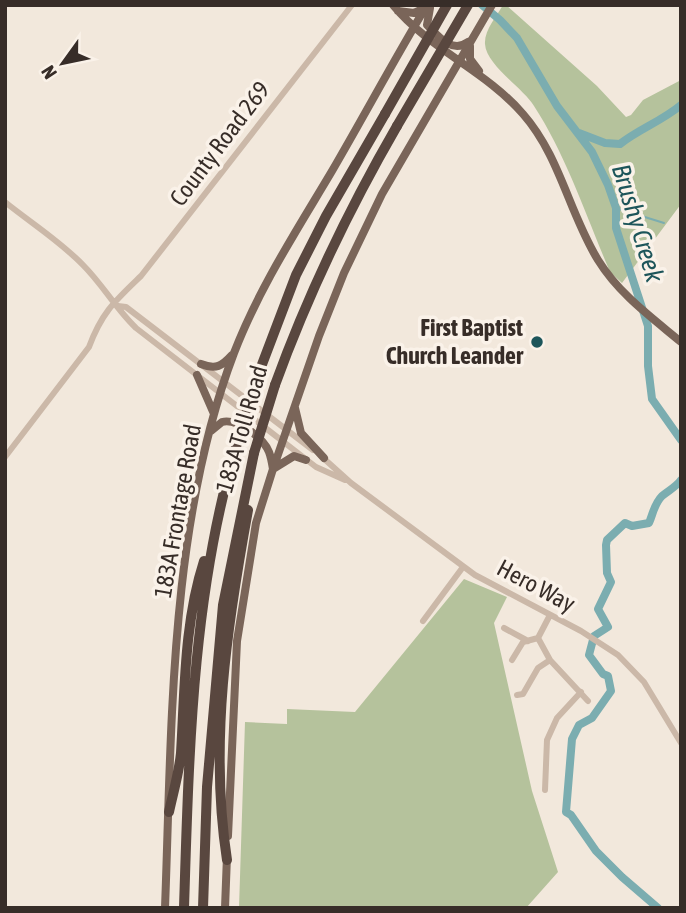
<svg xmlns="http://www.w3.org/2000/svg" width="686" height="913" viewBox="0 0 686 913" font-family="'Asap Condensed',sans-serif">
  <style>
    .green { fill: #b5c29c }
    .lines { fill: none; stroke-linecap: round; stroke-linejoin: round }
    .stream { stroke: #7badb0; stroke-width: 2 }
    .river { stroke: #7badb0; stroke-width: 8 }
    .minor { stroke: #cbb8a8; stroke-width: 6 }
    .major { stroke: #7a6559; stroke-width: 8 }
    .highway { stroke: #59473f; stroke-width: 10 }
    .highway-bridge { stroke: #59473f; stroke-width: 10 }
    .poi-dot { fill: #1d555a; stroke: #faf2e9; stroke-width: 2.5 }
    .labels { text-anchor: middle; stroke-width: 7; stroke-linejoin: round; paint-order: stroke }
    .street-label { font-size: 24px; fill: #372d28; stroke: #faf2e9 }
    .poi-label { font-size: 24px; font-weight: bold; fill: #372d28; stroke: #faf2e9; text-anchor: end }
    .water-label { font-size: 26px; font-style: italic; fill: #1d555a; stroke: #faf2e9 }
  </style>
  <rect width="100%" height="100%" fill="#f2e8dc"/>
  <path class="green" d="M503,5H506L597,86L626,117L631,115L643,100L681,80V204L622,283L610,272C587,218 566,155 534,106C523,88 486,65 485,44C484,30 497,16 503,5Z
    M464,579L507,597L494,623L532,791L558,872L526,908H239L245,722L287,724V709L355,712Z"/>
  <g class="lines">
    <path class="stream" d="M616,208L664,223"/>
    <path class="river" d="M482,5L500,20L517,38L557,106L592,152L608,185L616,208V228L648,326V366L652,399L681,440
      M579,133L605,143L620,144C639,129 662,121 681,105
      M658,908L622,877L596,851L571,815L566,812L572,739L579,725L592,718L611,691L608,676L603,674L589,655L594,636L608,627L598,609L611,582L607,573L606,545L607,540L625,523L632,526L649,523C653,514 654,504 662,496C669,490 676,487 681,480"/>
    <path class="minor" d="M5,202C31,223 60,241 83,265C103,285 116,309 136,328L316,467L345,480
      M118,306L126,307L313,450
      M321,456L351,483L475,575L581,631L618,655L644,682L681,743
      M5,457L89,347C102,312 115,301 141,276L352,5
      M550,615L538,638L550,660L588,701
      M423,621L463,567
      M504,628L528,641
      M512,660L523,642L538,638
      M517,695L523,694L538,668L550,660
      M545,790L547,740L557,718L581,692"/>
    <path class="major" d="M393,5C430,50 485,70 523,114C560,156 569,213 598,260C619,294 651,317 681,342
      M430,8L427,25C438,36 452,54 468,42
      M398,11L414,13L425,8
      M470,46V59L479,71
      M201,364C216,370 222,366 232,355
      M197,375L214,414
      M295,408L301,433L324,458
      M211,431L222,422C236,418 263,437 269,452C271,457 272,463 273,469
      M273,469L294,456L306,460
      M228,836L237,641L256,523L273,469L319,336L344,273L382,194L492,5
      M165,908C172,726 169,524 234,353C259,288 297,230 332,171C364,116 394,60 427,5
      M225,908L227,856"/>
    <path class="highway" d="M258,375L296,275L326,216L385,114
      M275,385C308,294 349,209 397,126
      M169,812C173,793 179,773 181,753C185,689 184,623 204,561
      M227,860C209,743 227,625 248,510
      M184,908C189,751 192,591 238,440
      M203,908L207,787L223,605L254,453"/>
    <path class="highway-bridge" d="M385,114L447,5
      M397,126L468,5
      M238,440L258,375
      M254,453L275,385"/>
  </g>
  <circle class="poi-dot" cx="537" cy="342" r="7"/>
  <g class="labels">
    <g class="street-label">
      <text transform="translate(220 144) rotate(-53)" y="8">County Road 269</text>
      <text transform="translate(242 429) rotate(-74)" y="8">183A Toll Road</text>
      <text transform="translate(178 511) rotate(-80)" y="8">183A Frontage Road</text>
      <text transform="translate(536 586) rotate(28)" y="8">Hero Way</text>
    </g>
    <g class="poi-label">
      <text x="523" y="336">First Baptist<tspan x="523" dy="28">Church Leander</tspan></text>
    </g>
    <g class="water-label">
      <text transform="translate(638 223) rotate(73)" y="9">Brushy Creek</text>
    </g>
  </g>
  <rect width="686" height="913" fill="none" stroke="#372d28" stroke-width="14"/>
  <g transform="translate(63 63) rotate(237)" stroke="#faf2e9" stroke-width="5" paint-order="stroke">
  <path d="M0-5L12 26L0 18L-12 26Z" fill="#372d28"/>
  <text y="-10" font-size="19" font-weight="bold" text-anchor="middle" fill="#372d28">N</text>
  </g>
</svg>
